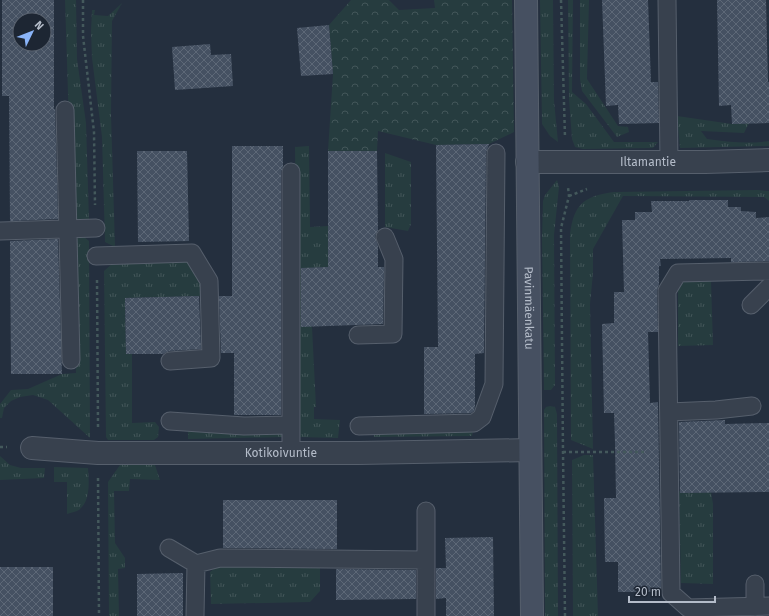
<svg xmlns="http://www.w3.org/2000/svg" width="769" height="616" viewBox="0 0 769 616" font-family="'Fira Sans',sans-serif">
  <style>
    .grass { fill: url(#grass-tufts) }
    .forest { fill: url(#forest-crowns) }
    .building { fill: url(#building-cross-hatch); fill-rule: evenodd }
    .lines { fill: none; stroke-linecap: round; stroke-linejoin: round }
    .lane-casing { stroke: #565f6c; stroke-width: 19 }
    .street-casing { stroke: #565f6c; stroke-width: 24 }
    .secondary-casing { stroke: #565f6c; stroke-width: 24 }
    .path { stroke: #44595c; stroke-width: 2.5; stroke-dasharray: 3 3; stroke-linecap: butt }
    .lane { stroke: #38414e; stroke-width: 17 }
    .street { stroke: #38414e; stroke-width: 22 }
    .secondary { stroke: #465061; stroke-width: 22 }
    .labels { text-anchor: middle; stroke-width: 3.5; stroke-linejoin: round; paint-order: stroke }
    .street-label { font-size: 12px; fill: #b4bcc9; stroke: #1d2633 }
  </style>
  <defs>
    <pattern id="grass-tufts" width="24" height="20" patternUnits="userSpaceOnUse"><rect width="24" height="20" fill="#263c3f"/><path d="M3 7l-1-3M5 7V3M7 7l1-3M15 17l-1-3M17 17v-4M19 17l1-3" fill="none" stroke="#435659"/></pattern>
    <pattern id="forest-crowns" width="20" height="18" patternUnits="userSpaceOnUse"><rect width="20" height="18" fill="#263c3f"/><path d="M2 6a3 3 0 1 1 6 0M12 15a3 3 0 1 1 6 0" fill="none" stroke="#435659"/></pattern>
    <pattern id="building-cross-hatch" width="8" height="8" patternUnits="userSpaceOnUse"><rect width="8" height="8" fill="#455162"/><path d="M0 0l8 8M0 8l8-8" fill="none" stroke="#5d6877"/></pattern>
  </defs>
  <rect width="100%" height="100%" fill="#242f3e"/>
  <path class="grass" d="M65,0H76L77,59L86,123L89,220L72,219Z
    M540,0H553L554,101L558,142L550,136L542,124Z
    M568,0H573L572,92L586,104L614,142H658L653,148L583,149L575,147L572,139L569,99Z
    M580,0H589L587,79L618,126L628,127L629,132L617,137L582,91L580,79Z
    M122,3L112,21L111,115L115,247L105,242L102,137L92,58L91,31L92,10H95L94,15L108,16Z
    M677,116L732,124L749,123L744,133L701,131L707,139C727,142 749,144 769,141V146L680,148Z
    M309,146L310,227L328,226L329,267L311,268L312,327L316,407H314V419L340,420L338,438L298,437L295,147Z
    M385,153L411,162V224L408,231L385,227Z
    M557,180L559,187L554,235L555,385L551,390H544L542,238L543,201L545,195Z
    M757,190L769,191V201L764,197L623,196L593,249V273L590,304L593,449L571,440L570,234C574,204 584,196 614,192Z
    M74,236L84,237L89,241L90,438L48,400L33,395L20,397L11,401L4,408L2,418H0V404L11,390L28,389L62,374L76,373Z
    M188,258L201,274L205,296L125,298L126,354H132V423L155,422L159,427L158,437L154,440H108L106,437L104,271L113,263Z
    M684,281H711L713,345L678,346V289Z
    M550,406L555,407L557,414L558,616H545L544,410L546,407Z
    M188,425L282,429L286,437L188,439Z
    M473,427L472,436L374,437L373,429Z
    M584,455H593L598,616H573L572,460Z
    M0,456L10,465L21,468H45L44,478L0,480Z
    M120,465H155L160,480L130,479L129,491H114L115,543L125,558V568L118,569L119,616H109L108,482Z
    M54,467L88,468C89,481 91,504 77,511C74,512 70,513 67,514V482H54Z
    M679,491L687,493L711,492L713,504V584L681,583Z
    M320,566V591L310,602L211,604L210,572L216,567Z"/>
  <path class="forest" d="M351,0H389L399,10L435,8L434,0H512L514,132L489,144L436,145L378,131L377,151H328L333,74L329,25Z"/>
  <path class="building" d="M2,0H54V109H55L58,219L10,221L9,96H2ZM20,20H44V44H20Z
    M602,0H648L651,82H658L659,123L619,124L618,105L606,106Z
    M717,0H766L768,82H769V123L732,124L731,105L719,106Z
    M329,25L333,74L301,76L297,28Z
    M210,44L211,55L231,54L233,86L175,90L172,47Z
    M489,144L486,153L484,353L475,354V406L474,411L471,413L424,414V347H438L436,145Z
    M232,146H283V167L281,172V415H234V353H221L219,296H232Z
    M137,151H187L189,241L138,242Z
    M328,151H377L378,230L375,236L378,246V267H384L383,324L301,327V268L328,267Z
    M689,200H728V207H741V211L756,212V218L769,217V261L731,262V258L660,259L661,266H659V284L657,291L658,332H648L650,403L658,402L661,592H618V562H605L604,498H616L615,443L614,413H604L602,324L614,323V292H624L622,220H635V212H652L651,201H689Z
    M58,239L62,374H11L10,241Z
    M199,296L201,349L169,351L163,354H126L125,298Z
    M725,420V424L769,423V492L680,493L679,422Z
    M223,500H337V549L223,548Z
    M493,537L494,616H446V598L436,599V568H446L445,538Z
    M0,567H53V616H0Z
    M336,569L416,570V599L336,600Z
    M183,573V616H137V574Z"/>
  <g class="lines">
    <g class="lane-casing">
      <path id="lane" d="M667,0L669,162
        M65,110L71,360
        M291,172V453
        M0,231L96,228
        M96,256L192,253L209,281L211,358L170,361
        M769,271L678,273L667,291L671,593L688,608L769,606
        M751,305L769,287
        M358,335L393,334L394,259L385,237
        M669,412L716,410L752,406
        M170,421L244,426L291,425
        M359,426L474,423L482,417L494,384L496,153
        M426,511V616
        M169,548L196,564L195,616
        M196,564L220,558L426,560
        M755,607V584"/>
    </g>
    <g class="street-casing">
      <g id="street">
        <path id="s1" d="M527,162H705L769,160"/>
        <path id="s2" d="M32,448L98,453H359L530,450"/>
      </g>
    </g>
    <g class="secondary-casing">
      <g id="secondary">
        <path id="s3" d="M526,0L532,616"/>
      </g>
    </g>
    <path class="path" d="M83,0V36L94,132L95,205
      M561,0L565,137
      M569,196L587,189
      M97,280L98,427
      M0,447H7
      M563,452H646
      M98,478L99,616
      M565,616L563,452L561,228L569,196L568,187"/>
    <use href="#lane" class="lane"/>
    <use href="#street" class="street"/>
    <use href="#secondary" class="secondary"/>
  </g>
  <g class="labels">
    <g class="street-label">
      <text dy="4" stroke="none"><textPath href="#s1" startOffset="121">Iltamantie</textPath></text>
      <text dy="4" stroke="none"><textPath href="#s3" startOffset="308">Pavinmäenkatu</textPath></text>
      <text dy="4" stroke="none"><textPath href="#s2" startOffset="249">Kotikoivuntie</textPath></text>
    </g>
  </g>
  <g transform="translate(32 32) rotate(47)"><circle r="19" fill="#1d2633" stroke="#59626f"/>
  <path d="M0-3L7 15L0 10L-7 15Z" fill="#8ab4f8"/>
  <text y="-6" font-size="11" font-weight="bold" text-anchor="middle" fill="#b4bcc9">N</text>
  </g>
  <path d="M629 596v6h86v-6" fill="none" stroke="#b4bcc9" stroke-width="2"/>
  <text x="635" y="596" font-size="12" fill="#b4bcc9" stroke="#1d2633" stroke-width="3" paint-order="stroke">20 m</text>
</svg>
